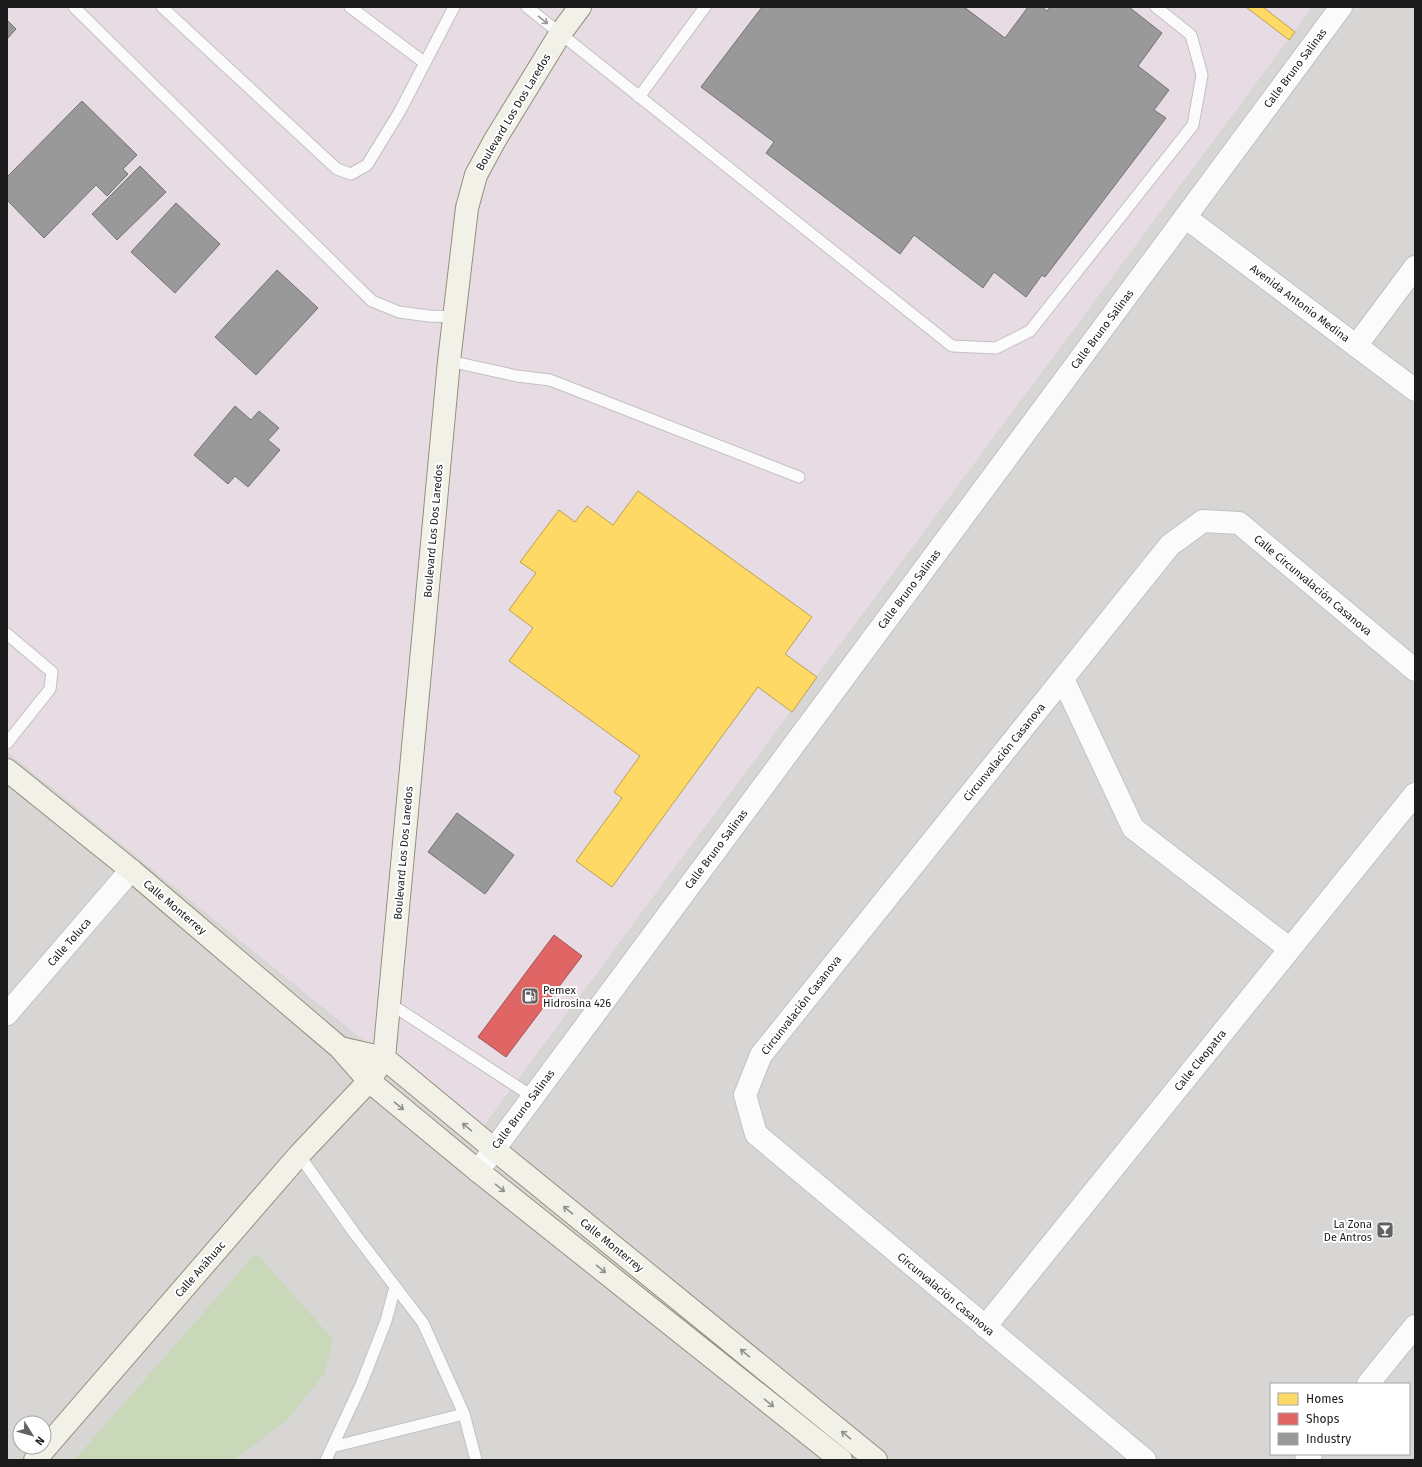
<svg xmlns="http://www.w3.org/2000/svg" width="1422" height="1467" viewBox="0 0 1422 1467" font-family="'Fira Sans',sans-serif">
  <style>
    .residential { fill: #d8d6d5; fill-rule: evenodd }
    .industrial { fill: #e7dbe4 }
    .forest { fill: #c8d8b8 }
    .homes { fill: #ffd966; stroke: #bba050 }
    .shops { fill: #e06666; stroke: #a55050 }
    .industry { fill: #999; stroke: #737373 }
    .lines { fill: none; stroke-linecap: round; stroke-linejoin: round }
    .lane-casing { stroke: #c2c1bf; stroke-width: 13 }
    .street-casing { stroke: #c2c1bf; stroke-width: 24 }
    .secondary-casing { stroke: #93907c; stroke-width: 24 }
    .lane { stroke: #fcfbfb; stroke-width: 11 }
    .street { stroke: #fcfbfb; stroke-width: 22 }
    .secondary { stroke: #f2f1e8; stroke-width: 22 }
    .oneway { stroke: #979696 }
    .oneway2 { stroke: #91918c }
    .labels { text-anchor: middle; stroke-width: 4; stroke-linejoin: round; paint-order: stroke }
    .street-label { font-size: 11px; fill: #1b1b1b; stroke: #fff }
    .poi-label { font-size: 11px; fill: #1b1b1b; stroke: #fff; text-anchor: start }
  </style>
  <rect width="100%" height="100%" fill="#e9e6e3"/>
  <path class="residential" d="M1312,7H1415V1460H7V751L478,1133ZM1271,1384H1409V1454H1271ZM20,1423H44V1447H20Z"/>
  <path class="industrial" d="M7,7H1312L478,1133L7,751Z"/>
  <path class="forest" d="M256,1253L333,1339L325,1373L286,1421L234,1460H74Z"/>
  <path class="homes" d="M1246,7H1263L1295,32L1289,40Z
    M638,491L812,617L785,654L817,677L792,712L758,687L612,887L576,861L622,798L614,792L640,756L509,661L533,628L509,610L536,573L520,562L559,510L575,522L587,506L613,525Z"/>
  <path class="shops" d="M554,935L582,956L506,1057L478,1037Z"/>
  <path class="industry" d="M762,7H964L1005,38L1028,7H1042L1047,11L1050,7H1129L1162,33L1138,66L1169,90L1154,110L1166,118L1045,277L1042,275L1026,297L994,272L983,288L914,235L900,254L766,153L774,142L701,87Z
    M7,20L16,29L7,39Z
    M82,101L137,155L123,169L128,174L107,196L96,185L44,238L7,200V177Z
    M140,166L166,192L117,240L92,214Z
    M176,203L220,244L175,293L131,252Z
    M277,270L318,308L256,375L215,337Z
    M235,406L251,420L259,411L279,428L268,440L280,450L248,487L235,476L228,484L194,455Z
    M457,813L514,855L485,894L428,852Z"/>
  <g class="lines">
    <g class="lane-casing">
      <path id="lane" d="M74,7L372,301L399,312L429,316L455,317
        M162,7L337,169L351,174L367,165L400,111L454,7
        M350,7L425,63
        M527,7L952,346L996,348L1030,331L1193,125L1202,75L1191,35L1156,7
        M639,97L705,7
        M449,361L517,376L550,380L799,477
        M7,634L52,672L50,689L7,743
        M389,1003L533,1097
        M299,1155L355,1234L423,1323L464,1414L476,1460
        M332,1447L464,1414
        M326,1460L361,1385L386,1321L395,1287"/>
    </g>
    <g class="street-casing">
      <path id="street" d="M1185,217L1415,390
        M1356,346L1415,267
        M1063,679L1133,828L1290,949
        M7,1014L131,870
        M478,1171L1341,7
        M985,1327L1415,794
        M1368,1384L1415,1326
        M1145,1460L756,1134L745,1095L761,1055L1170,545L1203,521L1239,523L1415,670
        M1306,1460L1311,1454"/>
    </g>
    <g class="secondary-casing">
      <path id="secondary" d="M7,770L131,870L340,1048L369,1081L478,1171L841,1460
        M340,1048L384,1058L494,1149L876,1460
        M35,1460L299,1155L369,1081L384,1058L449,361L467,208L476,175L495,140L560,34L580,7"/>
    </g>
    <use href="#lane" class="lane"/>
    <use href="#street" class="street"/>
    <use href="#secondary" class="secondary"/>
  </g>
  <defs><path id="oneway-shaft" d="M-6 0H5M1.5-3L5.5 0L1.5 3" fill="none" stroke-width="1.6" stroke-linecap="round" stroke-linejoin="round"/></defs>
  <use class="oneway" href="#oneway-shaft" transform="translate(543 20) rotate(39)"/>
  <g class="oneway2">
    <use href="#oneway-shaft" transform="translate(399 1106) rotate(40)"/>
    <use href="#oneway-shaft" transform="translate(467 1127) rotate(-140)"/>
    <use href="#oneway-shaft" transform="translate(500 1188) rotate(39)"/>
    <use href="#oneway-shaft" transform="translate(568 1210) rotate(-141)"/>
    <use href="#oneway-shaft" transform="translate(601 1269) rotate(39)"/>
    <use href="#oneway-shaft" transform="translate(745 1353) rotate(-141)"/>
    <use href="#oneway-shaft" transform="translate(769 1403) rotate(39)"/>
    <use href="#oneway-shaft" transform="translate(846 1435) rotate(-141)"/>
  </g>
  <defs>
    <g id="fuel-square" transform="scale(0.9)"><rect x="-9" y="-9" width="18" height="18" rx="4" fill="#636261" stroke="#fff"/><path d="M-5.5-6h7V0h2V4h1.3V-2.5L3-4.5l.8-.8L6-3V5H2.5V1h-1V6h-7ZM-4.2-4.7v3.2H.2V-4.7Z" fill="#fff"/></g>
    <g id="bar-square" transform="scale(0.9)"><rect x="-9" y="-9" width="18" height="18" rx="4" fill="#636261" stroke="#fff"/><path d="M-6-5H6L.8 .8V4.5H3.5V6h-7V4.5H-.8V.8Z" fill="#fff"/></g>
  </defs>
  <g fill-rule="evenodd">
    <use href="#fuel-square" x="530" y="996"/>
    <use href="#bar-square" x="1385" y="1230"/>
  </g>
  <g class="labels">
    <g class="street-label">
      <text transform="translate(1295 68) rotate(-53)" y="4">Calle Bruno Salinas</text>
      <text transform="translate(513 112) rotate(-59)" y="4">Boulevard Los Dos Laredos</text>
      <text transform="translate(1300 303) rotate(37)" y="4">Avenida Antonio Medina</text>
      <text transform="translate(1102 329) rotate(-53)" y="4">Calle Bruno Salinas</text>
      <text transform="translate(433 531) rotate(-85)" y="4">Boulevard Los Dos Laredos</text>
      <text transform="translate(1313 585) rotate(40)" y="4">Calle Circunvalación Casanova</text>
      <text transform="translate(909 589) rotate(-53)" y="4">Calle Bruno Salinas</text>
      <text transform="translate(1004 752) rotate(-51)" y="4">Circunvalación Casanova</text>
      <text transform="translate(716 849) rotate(-53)" y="4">Calle Bruno Salinas</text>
      <text transform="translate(403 853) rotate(-85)" y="4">Boulevard Los Dos Laredos</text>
      <text transform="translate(175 907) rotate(40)" y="4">Calle Monterrey</text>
      <text transform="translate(69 942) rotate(-49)" y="4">Calle Toluca</text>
      <text transform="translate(801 1005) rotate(-52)" y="4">Circunvalación Casanova</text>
      <text transform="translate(1200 1060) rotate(-51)" y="4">Calle Cleopatra</text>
      <text transform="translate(523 1109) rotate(-53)" y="4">Calle Bruno Salinas</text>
      <text transform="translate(612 1245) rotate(39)" y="4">Calle Monterrey</text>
      <text transform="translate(200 1269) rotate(-49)" y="4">Calle Anáhuac</text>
      <text transform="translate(946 1294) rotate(40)" y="4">Circunvalación Casanova</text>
    </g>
    <g class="poi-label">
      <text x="543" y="994">Pemex<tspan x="543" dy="13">Hidrosina 426</tspan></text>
      <text x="1372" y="1228" text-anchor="end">La Zona<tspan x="1372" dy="13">De Antros</tspan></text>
    </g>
  </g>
  <rect width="1422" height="1467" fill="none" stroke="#1b1b1b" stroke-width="16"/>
  <rect x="1270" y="1383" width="140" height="72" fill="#ffffff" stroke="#a4a4a4"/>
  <rect x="1278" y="1393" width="20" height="12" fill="#ffd966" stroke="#a4a4a4"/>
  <text x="1306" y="1403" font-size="12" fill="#1b1b1b">Homes</text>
  <rect x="1278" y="1413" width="20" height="12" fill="#e06666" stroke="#a4a4a4"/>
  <text x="1306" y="1423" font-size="12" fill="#1b1b1b">Shops</text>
  <rect x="1278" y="1433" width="20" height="12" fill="#999999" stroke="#a4a4a4"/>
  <text x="1306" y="1443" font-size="12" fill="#1b1b1b">Industry</text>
  <g transform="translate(32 1435) rotate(127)"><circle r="19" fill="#ffffff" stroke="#a4a4a4"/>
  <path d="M0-3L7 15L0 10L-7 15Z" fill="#636261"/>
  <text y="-6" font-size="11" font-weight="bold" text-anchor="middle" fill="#1b1b1b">N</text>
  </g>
</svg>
